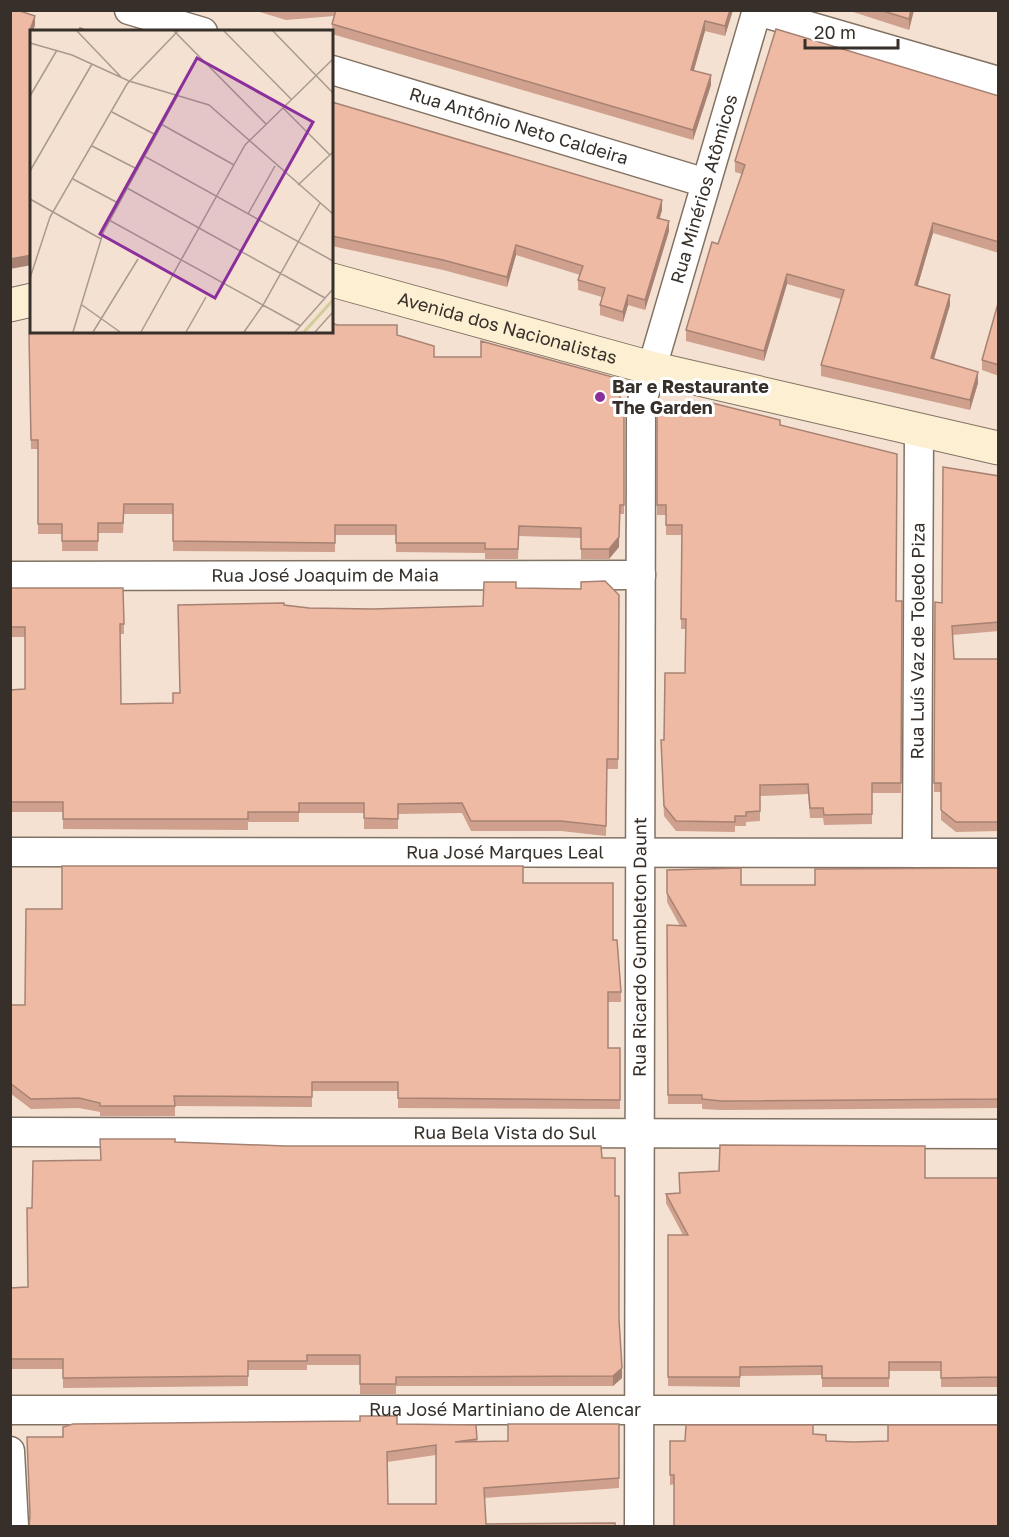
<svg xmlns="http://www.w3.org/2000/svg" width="1009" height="1537" viewBox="0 0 1009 1537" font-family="'Golos Text',sans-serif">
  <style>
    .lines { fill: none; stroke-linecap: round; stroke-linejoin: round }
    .minor-casing { stroke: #827263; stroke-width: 31 }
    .secondary-casing { stroke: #827263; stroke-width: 35 }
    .minor { stroke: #fff; stroke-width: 28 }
    .secondary { stroke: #fdefd2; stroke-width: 33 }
    .wall { fill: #cea08d; fill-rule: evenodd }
    .shaded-wall { fill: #a78273 }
    .building { fill: #efbaa4; stroke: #a78273; stroke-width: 1.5; fill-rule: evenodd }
    .poi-dot { fill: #8a2f9b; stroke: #fff; stroke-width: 2 }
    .labels { text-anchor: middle; stroke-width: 6; stroke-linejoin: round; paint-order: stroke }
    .street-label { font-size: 18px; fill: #37302a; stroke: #fff }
    .poi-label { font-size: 18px; font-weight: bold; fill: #37302a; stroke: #fff; text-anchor: start }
    .inset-river { fill: none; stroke: #d0cd99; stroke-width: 3 }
    .inset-road { fill: none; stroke: #a89a8e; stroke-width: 1.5 }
    .view { fill: #8a2f9b; fill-opacity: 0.15; stroke: #8a2f9b; stroke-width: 3 }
    .inset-edge { fill: none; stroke: #37302a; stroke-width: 3 }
  </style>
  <rect width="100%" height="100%" fill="#f4e1d1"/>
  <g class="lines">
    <g class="minor-casing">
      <g id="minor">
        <path d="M129,10L203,32"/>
        <path d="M757,11L998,81"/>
        <path id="s1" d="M332,70L706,183"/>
        <path id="s2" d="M10,576L641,575"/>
        <path id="s3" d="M10,852L998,853"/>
        <path id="s4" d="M917,853L919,430"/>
        <path id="s5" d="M10,1132L998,1134"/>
        <path id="s6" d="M10,1410H998"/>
        <path d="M10,1451L14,1526"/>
        <path id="s7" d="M639,1526L641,405L757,10"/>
      </g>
    </g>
    <g class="secondary-casing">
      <g id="secondary">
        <path id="s8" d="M332,280L651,368L998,448"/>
        <path d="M10,305L32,300"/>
      </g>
    </g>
    <use href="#minor" class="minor"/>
    <use href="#secondary" class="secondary"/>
  </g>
  <path class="wall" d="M253,10H733L725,36L705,31L694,70L711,85L693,140L332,34V24L334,16L286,20Z
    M847,10H914L909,30Z
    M999,96V253L933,233L918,285L950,305L934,359L978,383L970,410L821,376V365L841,299L787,284L764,361L686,341V330L718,244L742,174L735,172V161Z
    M332,102L662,210L659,218L669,231L645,310L628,305L623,322L600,315V305L602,297L578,290V280L580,275L516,255L507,287L443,270L332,246Z
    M999,300V376L982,370V360Z
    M337,325L397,335L434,357L620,405H624V514H620L619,547L609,559H581V538L519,536L518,559H485V553L396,552V535H335V552L173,551V514H124L123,533H98V551H62V534H38V449H31L29,335Z
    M657,404L780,425L896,601H902L901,793H872V824L824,825L823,818H810L808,794L760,796V821L746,822V826H735V832L676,831L664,816L661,740H664L685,673L686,629H681L682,535H666V515H657Z
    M999,476V631L952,635L954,659H999V831L956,832L941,820V792H934L935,602L942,603Z
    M10,588L124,624V634H120L121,704L173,703L180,693L284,605L309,608L372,609L483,606L516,588L619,595L618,769H607L606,836L561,831H471L462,813L398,814V829H364V813H299V822H248V830L63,829V812H10V690L25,689V637H10Z
    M999,868V1108L721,1110L702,1109V1104H668L667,925L680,926L667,902V870L741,885H815Z
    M523,883L613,940L621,992V1002H608V1048H620V1109L398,1108V1091H312V1107L175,1106V1116H100V1112L79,1108L31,1109L10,1093V1005H25L62,909Z
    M175,1142L602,1158L615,1196L619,1319L622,1378L613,1386H396V1394H360V1365H307V1370H248V1386L63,1388V1369H10V1288L28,1287L32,1208L100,1160Z
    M925,1178H999V1387H941V1371H889V1387H822V1375L740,1376V1387L668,1386V1235H683L666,1203V1194Z
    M397,1424L476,1425L477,1442L508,1441L619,1424V1488L484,1498L486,1524L615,1527L30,1518L63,1437ZM436,1455V1504H388L387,1462Z
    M813,1434L826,1441L854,1442L888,1441L670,1485V1441H685Z"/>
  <path class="shaded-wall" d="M730,10H733L725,36V26Z
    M911,10H914L909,30V19Z
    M35,16V25L33,32L30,30Z
    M705,21V31L691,80V70Z
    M711,75V85L693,140V130Z
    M662,200V210L657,228V218Z
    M669,221V231L645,310V300Z
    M933,223V233L915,295V285Z
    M516,245V255L507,287V277Z
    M32,255V265L10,269V259Z
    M787,274V284L764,361V351Z
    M628,295V305L623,322V312Z
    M950,295V305L931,368V358Z
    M978,372V383L970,410V400Z
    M619,537V547L609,559V549Z
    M622,1368V1378L613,1386V1376Z"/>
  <path class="building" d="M10,10H17L35,16L30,30L35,32H32V255L10,259Z
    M336,10H730L725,26L705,21L691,70L711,75L693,130L332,24Z
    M880,10H911L909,19Z
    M80,28L91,32H80Z
    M776,29L999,96V242L933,223L915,285L950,295L931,358L978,372L970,400L821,365L844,290L787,274L764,351L686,330L712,242L718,244L745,165L735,161Z
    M332,102L662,200L657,218L669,221L645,300L628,295L623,312L600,305L605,288L578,280L583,266L516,245L507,277L443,260L332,236Z
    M999,300V365L982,360Z
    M332,323L337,325H397V335L434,346V357H481V341L620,379V405H624V505H620L619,537L609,549H581V528L519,526L518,549H485V543H396V525H335V543L173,541V504H124L123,523H98V541H62V524H38V440H31L29,335L32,332H332Z
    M712,403L780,420V425L897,454L896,601H902L901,783H872V814L824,815L823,808H810L808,784L760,785V811L746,812V816H735V822L676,821L664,806L661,740H664L665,673H685L686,619H681L682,525H666V505H657V404Z
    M943,467L999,476V622L952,626L954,659H999V822H956L941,810V783H934L935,602L942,603Z
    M605,581L619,595L618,759H607L606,826L561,821H471L462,803L398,804V819L364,818V803H299V812H248V819H63V802H10V690L25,689V627H10V588H123L124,624H120L121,704L173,703V693H180L178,605L284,603V605L309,608L372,609L483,606L484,582H516V588L581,589V582Z
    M62,866H523V883H613V940H617L621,992H608V1048H620V1100L398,1098V1082H312V1097L174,1096L175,1106H100V1103L79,1098L31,1099L10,1083V1005H25L26,909H62Z
    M741,868V885H815V869L999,868V1099L721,1101L702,1099V1095H668L667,925L686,926L667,893V870Z
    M100,1139H175V1142L285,1146H601L602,1158H615V1196H619V1319L622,1368L613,1376L396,1377V1384H360V1355H307V1361H248V1376L63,1378V1359H10V1288L28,1287L27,1208H32L33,1161L101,1160Z
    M720,1145L925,1146V1178H999V1377L941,1378V1362H889V1378H822V1366L740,1367V1377H668V1235H688L666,1194L680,1193L679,1173L719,1171Z
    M360,1416H397V1424L476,1425L477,1439L455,1442L508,1441V1424H619V1478L484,1488L486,1524L615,1523V1527H29L30,1515L27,1437H63V1427L73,1424L360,1421ZM436,1445V1504H388L387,1452Z
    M686,1425H813V1434L826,1435V1441L854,1442L888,1441V1425H999V1527H674V1475H670V1441H685Z"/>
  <circle class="poi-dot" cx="600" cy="397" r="6"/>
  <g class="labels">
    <g class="street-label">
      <text dy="6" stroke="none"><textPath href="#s1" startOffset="195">Rua Antônio Neto Caldeira</textPath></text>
      <text dy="6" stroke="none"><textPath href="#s7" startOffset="1346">Rua Minérios Atômicos</textPath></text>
      <text dy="6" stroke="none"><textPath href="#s8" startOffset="182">Avenida dos Nacionalistas</textPath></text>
      <text dy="6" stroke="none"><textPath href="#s2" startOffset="315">Rua José Joaquim de Maia</textPath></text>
      <text dy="6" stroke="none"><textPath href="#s4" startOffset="212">Rua Luís Vaz de Toledo Piza</textPath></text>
      <text dy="6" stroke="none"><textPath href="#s3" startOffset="495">Rua José Marques Leal</textPath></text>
      <text dy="6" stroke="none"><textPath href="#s7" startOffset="579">Rua Ricardo Gumbleton Daunt</textPath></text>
      <text dy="6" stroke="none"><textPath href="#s5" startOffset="495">Rua Bela Vista do Sul</textPath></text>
      <text dy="6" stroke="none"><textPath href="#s6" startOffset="495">Rua José Martiniano de Alencar</textPath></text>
    </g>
    <g class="poi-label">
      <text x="612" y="393">Bar e Restaurante<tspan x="612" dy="21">The Garden</tspan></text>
    </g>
  </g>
  <g transform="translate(30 30)">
    <rect width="303" height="303" fill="#f4e1d1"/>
    <path class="inset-river" d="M274,302L303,270"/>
    <path class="inset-road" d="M47,1L91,47M144,1L236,94M194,1L261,69M243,1L303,63M0,13L42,25L99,51L179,75L303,184M0,66L27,20M253,78L300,125M82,82L126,105M131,94L204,135M62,116L107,139M114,126L303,231M0,141L62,34M43,149L88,173M268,155L303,122M97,158L295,268M0,169L71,209M218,184L245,136M79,190L271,296M0,248L20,187L97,54L148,1M52,275L90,302M43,302L73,203L148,65M63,302L108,229M111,302L215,115L303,29M156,302L176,267M214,302L233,275L290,173M265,302L303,259M285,302L303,282"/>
    <path class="view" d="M167,28L283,92L185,268L70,204Z"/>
    <rect width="303" height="303" class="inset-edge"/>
  </g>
  <rect width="1009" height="1537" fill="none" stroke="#37302a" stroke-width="24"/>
  <path d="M805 39v9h93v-9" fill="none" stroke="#37302a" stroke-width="3"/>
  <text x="814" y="39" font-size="18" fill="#37302a" stroke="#ffffff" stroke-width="4.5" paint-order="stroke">20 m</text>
</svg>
